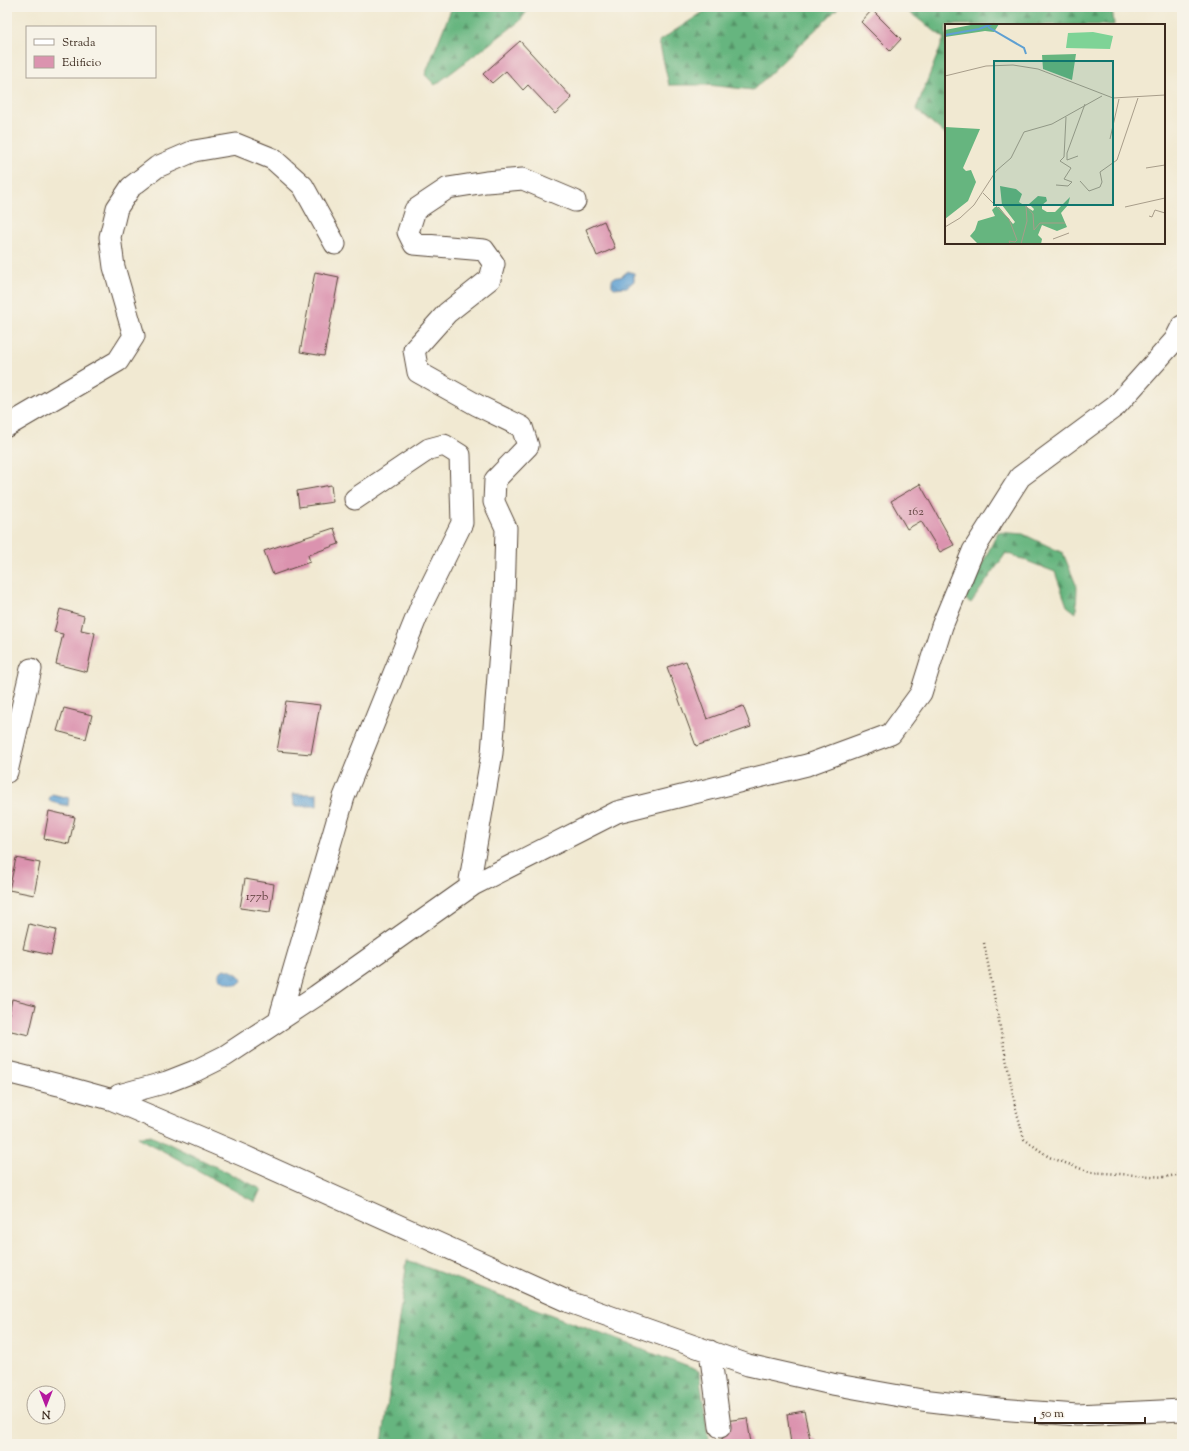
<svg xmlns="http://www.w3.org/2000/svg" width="1189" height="1451" viewBox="0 0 1189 1451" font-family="'Sorts Mill Goudy',serif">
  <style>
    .forest { fill: url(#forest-firs); stroke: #50704e }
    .water { fill: url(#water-waves); stroke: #4d6578 }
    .building { fill: #db93af }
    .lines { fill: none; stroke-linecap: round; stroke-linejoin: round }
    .minor-casing { stroke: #564739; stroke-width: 23 }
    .path { stroke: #564739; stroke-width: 2.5; stroke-dasharray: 1 3; stroke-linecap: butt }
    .minor { stroke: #fff; stroke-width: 21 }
    .labels { text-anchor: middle; stroke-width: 3; stroke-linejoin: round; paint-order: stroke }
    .number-label { font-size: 12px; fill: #634442 }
    .inset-river { fill: none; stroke: #5fa0d2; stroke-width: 2 }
    .inset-road { fill: none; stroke: #a89d8a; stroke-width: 1 }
    .view { fill: #0f766e; fill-opacity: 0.15; stroke: #0f766e; stroke-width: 2 }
    .inset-edge { fill: none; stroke: #3b2a1e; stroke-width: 2 }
  </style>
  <defs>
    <pattern id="forest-firs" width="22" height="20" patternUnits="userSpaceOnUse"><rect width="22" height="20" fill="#66b57f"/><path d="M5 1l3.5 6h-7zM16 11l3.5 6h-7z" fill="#559367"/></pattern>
    <pattern id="water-waves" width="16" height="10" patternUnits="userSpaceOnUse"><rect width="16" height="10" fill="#5fa0d2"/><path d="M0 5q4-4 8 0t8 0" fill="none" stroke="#5083aa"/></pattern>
  </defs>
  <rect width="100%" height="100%" fill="#f7f3e8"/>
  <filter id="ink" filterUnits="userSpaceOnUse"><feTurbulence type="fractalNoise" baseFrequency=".025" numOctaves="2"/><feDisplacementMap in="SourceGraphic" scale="8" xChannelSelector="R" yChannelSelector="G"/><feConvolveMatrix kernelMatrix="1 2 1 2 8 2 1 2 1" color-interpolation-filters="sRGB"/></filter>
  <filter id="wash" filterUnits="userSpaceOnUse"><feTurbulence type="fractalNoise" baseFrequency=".012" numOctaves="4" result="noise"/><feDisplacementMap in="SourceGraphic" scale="16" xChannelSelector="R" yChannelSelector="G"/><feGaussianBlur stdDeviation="0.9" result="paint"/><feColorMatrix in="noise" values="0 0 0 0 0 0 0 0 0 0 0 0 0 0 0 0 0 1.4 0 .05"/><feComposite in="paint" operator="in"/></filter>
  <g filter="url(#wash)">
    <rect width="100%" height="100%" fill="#f1e9d2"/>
    <path class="forest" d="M452,7H530L520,21L435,85L425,75Z
      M711,7H836L838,8L753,90L708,85H669L659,41Z
      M902,7H1112L1114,25H946V135L916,109L944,38Z
      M998,532L1023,534L1063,553L1077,587L1076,613L1067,606L1055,572L1006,553L971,603L965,599Z
      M151,1135L261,1189L255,1202L138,1137Z
      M407,1260L699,1371L709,1444H382Z"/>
    <path class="water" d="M628,271L634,273V281L627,287L614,288L612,286C611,274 616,279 622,276C624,274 626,273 628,271Z
      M52,794L69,798L68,806L51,802L49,799Z
      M293,794H317V806H294Z
      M224,969C230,970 241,974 242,981L237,985C230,983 223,983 219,977V973Z"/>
    <g id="blocks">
      <path class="building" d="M872,10L901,39L890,51L861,22Z
        M520,41L572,98L555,114L528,85L523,90L506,71L492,83L483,74Z
        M604,221L615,248L597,256L586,229Z
        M315,272L339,277L324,356L300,352Z
        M920,484L954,545L940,552L921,521L907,529L891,501Z
        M331,485L333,502L299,507L297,491Z
        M334,528L339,544L308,555L310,562L273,575L264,551Z
        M60,609L84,616L81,630L95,633L87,672L56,664L63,634L54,632Z
        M686,661L707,719L743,706L751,727L696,746L667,667Z
        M286,701L320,705L311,754L277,751Z
        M64,708L92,715L86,739L57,731Z
        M49,811L75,817L69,844L44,839Z
        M16,858L40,863L34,895L9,890Z
        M245,879L274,884L270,912L240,908Z
        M29,924L56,930L51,955L23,949Z
        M12,999L36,1005L29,1035L7,1030V1023Z
        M804,1411L810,1439L814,1438L816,1444H791L787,1414Z
        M747,1418L751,1443L723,1444L721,1431L725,1421Z"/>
    </g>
  </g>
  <g filter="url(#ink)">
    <use href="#blocks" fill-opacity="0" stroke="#564739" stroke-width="1"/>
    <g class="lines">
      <g class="minor-casing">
        <path id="minor" d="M7,426L118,361L134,336L114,267L110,237L117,208L131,187L157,167L194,151L236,144L273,159L303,186L335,244
          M7,772L31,669
          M473,885L470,880L492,753L504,599L506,528L494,502L495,480L528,446L522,427L477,405L418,372L414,350L447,313L490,279L494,264L484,250L414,244L408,232L415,210L448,188L486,182L523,179L575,201
          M279,1020L344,797L421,606L462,523L460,455L444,445L429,449L355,499
          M7,1072L59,1085L113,1100L244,1156L569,1302L748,1365L832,1384L922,1400L999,1409L1077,1415L1182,1410
          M113,1100L119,1095L167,1082L195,1071L225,1056L316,996L473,885L617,812L807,765L891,734L921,693L942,626L973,551L1020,477L1116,406L1175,340L1182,326
          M710,1351L720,1427"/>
      </g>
      <path class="path" d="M984,943L1015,1105L1024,1139L1049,1157L1090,1172L1165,1177L1182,1174"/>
      <use href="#minor" class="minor"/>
    </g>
  </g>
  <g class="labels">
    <g class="number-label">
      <text x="916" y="515">162</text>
      <text x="257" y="900">177b</text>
    </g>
  </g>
  <g transform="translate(945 24)">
    <rect width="220" height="220" fill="#f1e9d2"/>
    <path d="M31,0H54L49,8L40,7L0,13V6ZM131,30L127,56L98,45L97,31ZM0,103L35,105L18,144L21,147L26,146L31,158L23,177L0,195ZM55,162L71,165L77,170L74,178L88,187L89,185L84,180L93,172L101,173L102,177L97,181V185L102,188H110L125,173L123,181L116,189L122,203L112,207L97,201L93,211L97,215L96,220H33L25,212L30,206L33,197L50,192L47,186L50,183H54L68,200L70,198L57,181Z" fill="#66b57f"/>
    <path d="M148,8L168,12L165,25L121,24L123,9Z" fill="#7ed396"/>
    <path class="inset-river" d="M43,3L79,24L81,30M0,11L34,5L47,0"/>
    <path class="inset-road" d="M0,52L41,42L68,41L93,45L168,74L220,71M165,115L174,75M133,132L122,136V129L140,80M201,144L220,141M135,157L144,167L155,163L157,158L155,148L172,136L193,74M111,161L123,162L127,158L119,155L126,144L115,137L119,133L121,93M38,169L64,195L72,216L70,218L64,217L65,220M180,183L220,174M204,192L207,193L210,186L220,189M0,203L15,194L29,181L51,147L66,134L79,108L107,100L157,72M108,215L124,209M76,220L82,197L81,182L88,190L89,206L95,199H120"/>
    <path class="view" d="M49,37H168V181H49Z"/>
    <rect width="220" height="220" class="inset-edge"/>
  </g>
  <rect width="1189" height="1451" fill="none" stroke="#f7f3e8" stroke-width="24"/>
  <rect x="26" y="26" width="130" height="52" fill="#f7f3e8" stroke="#aca397"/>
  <rect x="34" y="39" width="20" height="6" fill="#ffffff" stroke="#aca397"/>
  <text x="62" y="46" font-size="12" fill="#3b2a1e">Strada</text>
  <rect x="34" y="56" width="20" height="12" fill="#db93af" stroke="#aca397"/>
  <text x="62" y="66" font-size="12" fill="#3b2a1e">Edificio</text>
  <g transform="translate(46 1405) rotate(180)"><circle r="19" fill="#f7f3e8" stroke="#aca397"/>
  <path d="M0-3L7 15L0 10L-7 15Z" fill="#b5179e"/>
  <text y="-6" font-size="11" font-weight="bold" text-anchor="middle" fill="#3b2a1e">N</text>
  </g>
  <path d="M1035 1417v6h110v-6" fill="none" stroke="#3b2a1e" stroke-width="2"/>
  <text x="1041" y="1417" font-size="12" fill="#3b2a1e" stroke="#f7f3e8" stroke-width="3" paint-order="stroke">50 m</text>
</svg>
